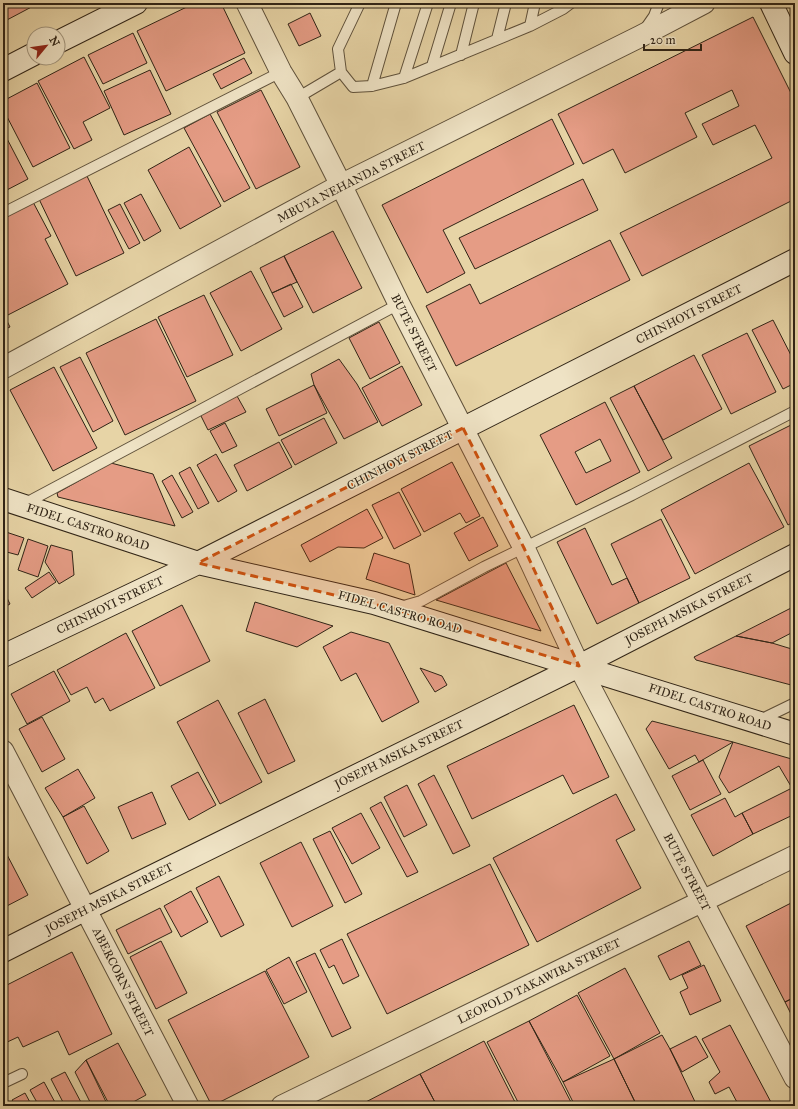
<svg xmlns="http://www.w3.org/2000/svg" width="798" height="1109" viewBox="0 0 798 1109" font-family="'IM FELL Great Primer',serif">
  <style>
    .building { fill: #e59c85; stroke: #302416; fill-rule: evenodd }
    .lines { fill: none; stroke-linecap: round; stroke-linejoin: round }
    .lane-casing { stroke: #5e503a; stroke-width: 12 }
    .street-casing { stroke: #5e503a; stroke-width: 23 }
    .secondary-casing { stroke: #302416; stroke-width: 24 }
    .lane { stroke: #efe3c5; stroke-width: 10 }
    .street { stroke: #efe3c5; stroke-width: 21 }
    .secondary { stroke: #efe3c5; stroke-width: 22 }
    .marked { fill: #cc510e; fill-opacity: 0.2; stroke: #cc510e; stroke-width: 3; stroke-dasharray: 8 5; stroke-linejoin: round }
    .labels { text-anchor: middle; stroke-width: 3; stroke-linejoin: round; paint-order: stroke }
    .street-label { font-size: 12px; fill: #302416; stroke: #efe3c5 }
  </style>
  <rect width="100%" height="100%" fill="#e7d4a6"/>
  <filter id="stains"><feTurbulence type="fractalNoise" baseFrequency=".005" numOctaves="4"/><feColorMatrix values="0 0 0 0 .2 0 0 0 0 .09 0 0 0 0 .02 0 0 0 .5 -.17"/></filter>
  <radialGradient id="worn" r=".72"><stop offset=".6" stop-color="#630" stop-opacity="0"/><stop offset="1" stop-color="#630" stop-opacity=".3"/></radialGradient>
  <path class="building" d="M3,3H39L5,21L3,16Z
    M195,3H221L245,53L166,91L137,31Z
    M795,3V13L791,5Z
    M310,13L321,36L299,46L288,24Z
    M753,17L795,101V199L642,276L620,233L772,158L755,125L713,145L702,124L739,106L732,90L685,113L697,137L625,173L613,149L583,164L558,114Z
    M133,33L147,63L103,84L88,55Z
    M84,57L110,108L83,122L92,140L74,149L38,81Z
    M244,58L252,73L221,89L213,74Z
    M150,70L171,114L124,135L104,91Z
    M37,83L70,148L33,167L3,109V101Z
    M261,90L300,167L256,189L217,112Z
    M210,114L250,188L224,202L184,128Z
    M552,119L574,164L443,230L465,273L427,293L382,205Z
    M3,131L28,179L3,192Z
    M189,147L221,206L180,229L148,170Z
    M86,174L124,253L76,276L38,197Z
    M583,179L598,210L475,269L459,238Z
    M141,194L161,231L144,241L124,203Z
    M33,202L51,236L45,239L68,284L6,316L3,310V217Z
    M120,204L140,243L129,249L108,210Z
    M333,231L362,288L313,313L284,256Z
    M610,240L630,280L456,366L426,306L470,284L480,304Z
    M284,256L297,282L272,293L260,268Z
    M251,271L282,329L241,351L210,293Z
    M291,284L303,307L284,317L272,293Z
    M204,295L233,355L187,377L158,317Z
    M3,313L10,327L3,330Z
    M795,315V326L791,317Z
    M156,319L196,401L125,435L86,353Z
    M773,320L795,363V383L783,389L752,330Z
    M379,322L400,363L370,379L349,338Z
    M747,333L776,392L731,414L702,355Z
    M694,355L722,409L663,440L634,386Z
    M80,357L113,421L93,432L60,367Z
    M339,359L357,384L378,422L344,439L314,385L311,374Z
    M402,366L422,405L382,426L362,388Z
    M54,367L97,448L53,471L10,390Z
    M314,385L327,413L279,436L266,409Z
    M634,386L672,458L648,471L610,398Z
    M237,396L246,412L208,430L200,414Z
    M605,402L640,472L576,505L540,435ZM600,439L611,461L586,473L575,452Z
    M324,418L337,443L295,465L281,440Z
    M225,423L237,446L222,453L210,431Z
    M795,423V521L788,525L749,446Z
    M279,442L292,467L247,491L234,465Z
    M216,454L237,491L218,502L197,465Z
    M452,462L480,516L466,523L460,513L424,532L401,489Z
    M111,463L153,474L175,526L58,497L57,493Z
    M749,463L784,527L695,574L661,510Z
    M190,467L209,503L198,509L179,473Z
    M172,475L193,512L182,518L162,481Z
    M399,492L421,535L394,549L372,505Z
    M367,509L383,538L364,548L338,547L310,562L301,545Z
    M483,517L498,546L469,561L454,533Z
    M661,519L690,578L639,603L611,544Z
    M585,528L612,585L627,578L639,603L597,624L557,542Z
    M3,531L24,538L18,555L3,551Z
    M28,539L48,546L38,577L18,570Z
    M51,545L72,551L74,575L59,584L45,562Z
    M374,553L409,564L415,595L366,579Z
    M506,563L541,631L436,600Z
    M49,572L56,582L32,598L25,588Z
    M3,590L10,604L3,608Z
    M255,602L333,626L297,647L246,631Z
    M182,605L210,661L160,686L132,631Z
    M795,606V631L772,643L736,636Z
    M351,632L389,643L419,702L382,722L356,673L341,681L323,647Z
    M126,633L155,688L110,711L103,698L95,703L87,687L71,695L57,670Z
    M736,636L772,643L795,650V686L696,660L694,657Z
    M420,668L442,676L447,685L435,692Z
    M54,671L70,701L27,724L11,694Z
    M265,699L295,761L268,774L238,713Z
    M218,700L262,782L220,804L177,722Z
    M574,705L609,777L573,794L563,775L472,819L447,766Z
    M42,717L65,759L42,772L19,729Z
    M652,721L733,742L699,762L695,755L669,769L646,729Z
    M733,742L795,760V814L753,834L742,813L792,788L779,766L729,793L719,777Z
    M703,760L721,794L690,810L672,776Z
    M78,769L95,798L63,817L45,788Z
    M198,772L216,805L189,820L171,786Z
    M434,775L470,846L453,854L418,784Z
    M407,785L427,825L404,837L384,797Z
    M152,792L166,824L132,839L118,807Z
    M616,794L635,830L616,840L641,888L537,942L493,858Z
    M725,798L735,817L742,813L753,834L713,856L691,815Z
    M381,802L418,872L407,877L370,808Z
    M84,806L109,851L87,864L63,817Z
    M361,813L380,848L352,864L332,828Z
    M330,831L362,894L345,903L313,839Z
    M301,842L333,906L292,927L260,863Z
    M3,847L28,895L3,908Z
    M490,864L529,945L387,1014L347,934Z
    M219,876L244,925L221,937L196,888Z
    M191,891L208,922L181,937L164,906Z
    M795,901V997L785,1002L746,926Z
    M160,908L172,932L128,954L116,930Z
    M342,939L359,976L343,984L334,965L329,968L320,950Z
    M161,941L187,993L156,1009L130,957Z
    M689,941L701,965L670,980L658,956Z
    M72,952L112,1034L69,1055L58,1031L23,1047L18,1037L3,1044V987Z
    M315,953L351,1028L332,1037L296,962Z
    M289,957L307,992L284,1004L266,970Z
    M704,965L721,1001L690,1015L680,992L688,988L682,975Z
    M625,968L660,1033L614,1059L578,993Z
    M265,971L309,1057L212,1106L168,1020Z
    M577,995L610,1056L563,1082L529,1021Z
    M795,997V1022L785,1002Z
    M529,1021L573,1106H520L487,1042Z
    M730,1025L773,1106H739L729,1087L715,1094L709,1082L720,1072L702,1039Z
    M662,1035L670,1049L697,1106H637L614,1059Z
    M696,1036L708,1057L682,1072L670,1049Z
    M484,1041L517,1106H437L420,1074Z
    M118,1043L146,1095L126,1106H110L86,1060Z
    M614,1059L637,1106H575L563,1082Z
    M86,1060L108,1106H92L75,1072Z
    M65,1072L83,1106H65L51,1079Z
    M420,1074L437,1106H358Z
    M44,1082L57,1106H39L30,1090Z
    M25,1093L32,1106H16L12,1100Z
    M6,1101L8,1106H3V1103Z"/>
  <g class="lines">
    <g class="lane-casing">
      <path id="lane" d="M530,26L535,3
        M645,29L654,16L659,3
        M497,39L506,3
        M461,55L474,3
        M432,66L451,3
        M341,72L353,87L372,86L404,78L530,26L563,9L571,3
        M404,78L428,3
        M372,86L396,3
        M297,98L341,72L338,49L360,3
        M3,213L281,72
        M24,504L399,304
        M400,607L421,601L484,567L632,495L795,411
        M760,720L795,703
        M3,1083L22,1074"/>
    </g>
    <g class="street-casing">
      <path id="street" d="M247,3L281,72L297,98L341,185L399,304L524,548L579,666L795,1078
        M3,368L341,185L641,36L704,3
        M3,751L188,1106
        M282,1106L795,856"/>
    </g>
    <g class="secondary-casing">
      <path id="secondary" d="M771,3L795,53
        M58,42L136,3
        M3,70L34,54
        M3,499L198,563L374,603L795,734
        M3,656L198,563L795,260
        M3,951L86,909L579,666L795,555"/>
    </g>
    <use href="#lane" class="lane"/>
    <use href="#street" class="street"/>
    <use href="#secondary" class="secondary"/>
  </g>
  <path class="marked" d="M463,428L524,548L579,666L394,609L198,563Z"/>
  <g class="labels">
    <g class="street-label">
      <text transform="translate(351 182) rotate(-27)" y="4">MBUYA NEHANDA STREET</text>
      <text transform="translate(689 314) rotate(-27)" y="4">CHINHOYI STREET</text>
      <text transform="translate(414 333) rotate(63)" y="4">BUTE STREET</text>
      <text transform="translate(400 460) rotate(-27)" y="4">CHINHOYI STREET</text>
      <text transform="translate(88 527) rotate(18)" y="4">FIDEL CASTRO ROAD</text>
      <text transform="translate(110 605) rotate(-26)" y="4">CHINHOYI STREET</text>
      <text transform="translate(689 609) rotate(-27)" y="4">JOSEPH MSIKA STREET</text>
      <text transform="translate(400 612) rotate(16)" y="4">FIDEL CASTRO ROAD</text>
      <text transform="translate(710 707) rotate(18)" y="4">FIDEL CASTRO ROAD</text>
      <text transform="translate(399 754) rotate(-26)" y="4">JOSEPH MSIKA STREET</text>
      <text transform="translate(687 872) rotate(62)" y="4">BUTE STREET</text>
      <text transform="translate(109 898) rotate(-27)" y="4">JOSEPH MSIKA STREET</text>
      <text transform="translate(539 981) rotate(-26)" y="4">LEOPOLD TAKAWIRA STREET</text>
      <text transform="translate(123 982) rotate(63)" y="4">ABERCORN STREET</text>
    </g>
  </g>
  <rect width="798" height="1109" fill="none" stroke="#e7d4a6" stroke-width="16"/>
  <rect x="4" y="4" width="790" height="1101" fill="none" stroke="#302416" stroke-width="2"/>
  <rect x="8" y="8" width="782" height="1093" fill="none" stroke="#302416"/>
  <g transform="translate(46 46) rotate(61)"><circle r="19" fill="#efe3c5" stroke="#a3977f"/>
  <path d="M0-3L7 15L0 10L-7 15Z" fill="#8f2418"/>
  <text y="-6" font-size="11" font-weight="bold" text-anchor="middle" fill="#302416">N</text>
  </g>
  <path d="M644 44v6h57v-6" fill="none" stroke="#302416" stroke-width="2"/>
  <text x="650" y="44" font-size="12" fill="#302416" stroke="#efe3c5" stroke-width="3" paint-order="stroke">20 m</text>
  <rect width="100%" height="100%" filter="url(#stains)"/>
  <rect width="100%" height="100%" fill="url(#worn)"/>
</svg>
